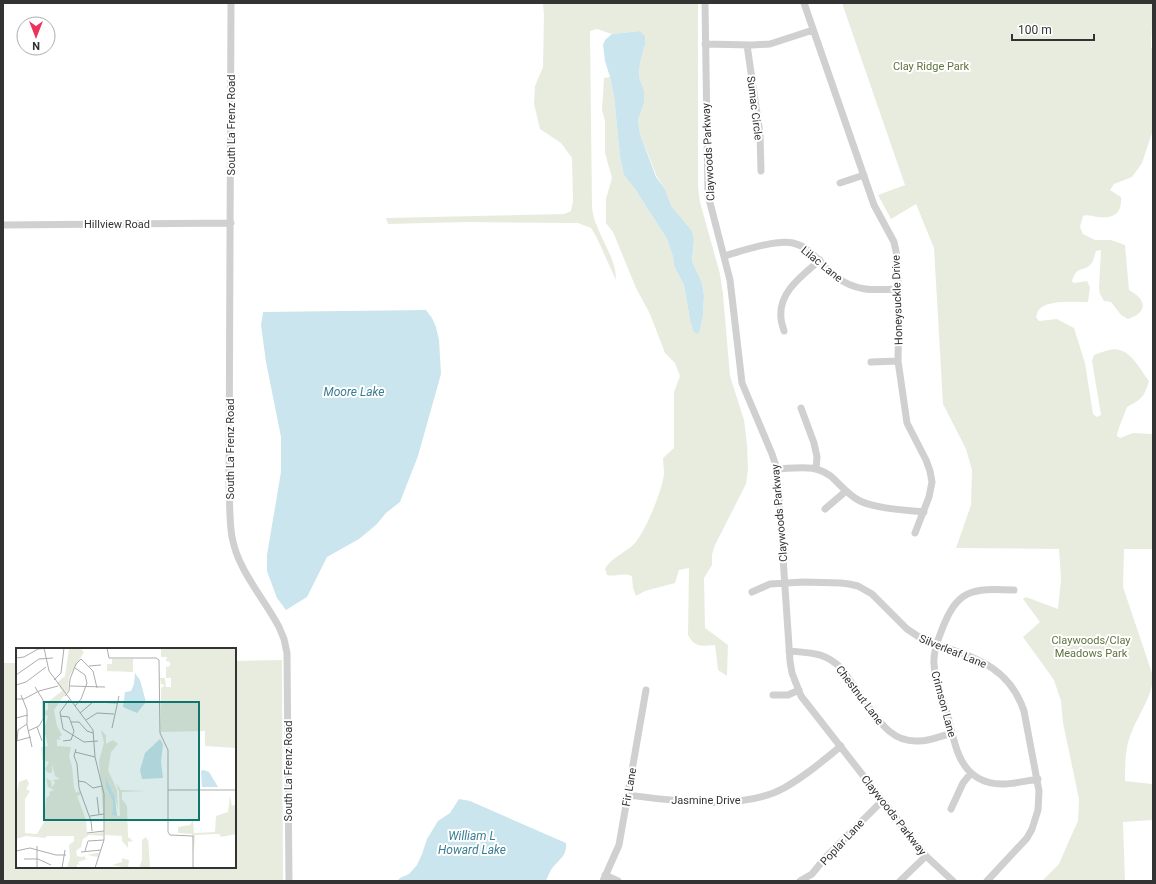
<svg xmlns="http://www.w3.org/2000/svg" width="1156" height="884" viewBox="0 0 1156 884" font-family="Roboto,sans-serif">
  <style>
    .green { fill: #e8ecde }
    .water { fill: #cae5ed }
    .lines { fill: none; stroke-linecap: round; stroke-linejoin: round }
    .minor { stroke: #d0d0d0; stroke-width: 7 }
    .labels { text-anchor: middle; stroke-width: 4; stroke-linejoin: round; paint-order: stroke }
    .park-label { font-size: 11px; fill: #5e723d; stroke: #fff }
    .street-label { font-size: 11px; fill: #333; stroke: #fff }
    .water-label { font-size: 12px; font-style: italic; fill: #397e93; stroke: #fff }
    .inset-road { fill: none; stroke: #adadad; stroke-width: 1 }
    .view { fill: #0f766e; fill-opacity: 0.15; stroke: #0f766e; stroke-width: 2 }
    .inset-edge { fill: none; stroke: #333; stroke-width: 2 }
  </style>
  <rect width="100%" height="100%" fill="#fff"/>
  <path class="green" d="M543,3H698V187L700,202L720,274L723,294L730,376L744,420L747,444L748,469L746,484L715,545L712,555V565L704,578L705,628L728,645L727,676L718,670L715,645C702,646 695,648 688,635L689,568L679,570L675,583L645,591L636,596L633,588L632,576C621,572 619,577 607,575L605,569C611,557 626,553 635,543C646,530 662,491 664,474C664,469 663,463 663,458L674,448V392L680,376L675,363L665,353L650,314L636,288L613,232L606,223V199L612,178L605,153V121L602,110L604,78L610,77L614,97L620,157L624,175L635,189L667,239L673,257L674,266L684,285L690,320L699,333L703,315L704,295L702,283L692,261L694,239L692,231L670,206L665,189L657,177L640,134L638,120L644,103V90L639,77L640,63L645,45L640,31L612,34L597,29L590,31L592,208C593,214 594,220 597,226C604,245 616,260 616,280L596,236L591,228L578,223L466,222L388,224L386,218L564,214L571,211L573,201L572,158L561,143L540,129L534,104L535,86L543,67L544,15Z
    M842,3H1153L1151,47L1153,51V130L1142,163L1132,177L1114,184L1110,190L1121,197C1122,212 1115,219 1099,217C1093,217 1089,214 1083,216L1080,227L1083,234L1095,240H1111L1125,245L1129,290C1146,299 1149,312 1128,319L1121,315L1111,302L1104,301L1100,294L1099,288L1101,250L1096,251C1094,256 1094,261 1091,264C1084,272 1077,265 1072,281L1074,283L1087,281L1090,287L1088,302C1076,302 1045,299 1038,311C1037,312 1037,315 1036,317L1039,321L1057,319L1074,328L1085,363L1093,414L1097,417L1101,415L1092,361L1094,355C1099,353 1104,351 1109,350C1129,345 1139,368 1149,381C1144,397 1142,399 1127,407C1125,413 1117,431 1117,436L1120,438L1133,433L1153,434V549H1124L1123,587L1153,676C1153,695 1139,714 1132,731C1125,747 1125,764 1125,781L1152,784L1153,820L1123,822L1125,881H1042L1059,864L1068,843L1078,821L1079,799L1063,723L1061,701L1054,680L1023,637L1040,622L1023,599L1026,597L1058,609L1061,580L1059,549L956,548L971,505L972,470L966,449L943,404L934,248L916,204L891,219L878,195L905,185Z
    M282,660L283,881H3V663H17V867H235V661Z"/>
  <path class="water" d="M640,31L645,36V45L640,63L639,77L644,90V103L638,120L640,134L656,177L665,189L671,206L692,231L694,239L692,261L702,283L704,295L703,315L699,334L694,332L690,320L684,285L674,266L673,257L667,239L635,189L624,175L620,157L614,97L610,77L605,61L603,45L605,40L612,34Z
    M426,310L432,318L436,327L439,340L441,374L418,456L400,502L386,513L376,525L359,539L327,557L307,597L286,610L277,598L267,571V555L281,472V437L266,362L261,325L263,312Z
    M459,799L470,801L566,843C567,855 561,858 554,866C550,870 548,876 546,881H397L400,878L409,874L417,865L422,854L427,839L438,821L450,813Z"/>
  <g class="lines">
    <path class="minor" d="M231,3L229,484C230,502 229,520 232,537C238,571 264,598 279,627L284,639L287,653L289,881
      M705,3L708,195L730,280L742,383L772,454L777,469L790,661L792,673L801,696L926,856L953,881
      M804,3L874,205L894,242L897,256L899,306L898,361L907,423L926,460L930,471L932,482L929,497L915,533
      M705,44L752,45L770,44L813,30
      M747,45L760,134L761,171
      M840,183L864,175
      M3,225L231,223
      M724,256C741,251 777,239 793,243C813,248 821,266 836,277C857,292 874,290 898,289
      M784,331C783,327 781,322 781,318C778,292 803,275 820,260
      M871,362L898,361
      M801,408L814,443L817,457L816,469
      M777,469C799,468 818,463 835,480C843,488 850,496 860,501C878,509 905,510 924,512
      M825,509L846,491
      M1014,590C971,588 957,589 941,632C937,642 933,653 934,664C935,682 943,700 948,717C954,739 957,766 978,778C997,789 1018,782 1038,779
      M752,592L770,584L803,582L841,583L849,584L858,586L872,594L907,629L922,639C966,656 1007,661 1024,711L1039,791L1038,810L1032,829L1027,838L987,881
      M789,651C811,653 825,652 842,669C850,680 857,691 865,702C879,721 892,743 919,741C930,741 941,736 952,733
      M773,695H788L799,690
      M628,795C674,801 743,811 784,788C805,776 823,761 841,746
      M951,809L963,783L971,773
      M605,875L618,881
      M603,881L619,845L646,690
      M800,881L812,874L825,858L882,801
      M900,881L926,856"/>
  </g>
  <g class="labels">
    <g class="park-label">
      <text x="931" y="70">Clay Ridge Park</text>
      <text x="1091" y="644">Claywoods/Clay<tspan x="1091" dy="13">Meadows Park</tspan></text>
    </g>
    <g class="street-label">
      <text transform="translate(755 108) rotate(83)" y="4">Sumac Circle</text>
      <text transform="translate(231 125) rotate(-90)" y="4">South La Frenz Road</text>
      <text transform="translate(708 152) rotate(-93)" y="4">Claywoods Parkway</text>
      <text x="117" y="228">Hillview Road</text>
      <text transform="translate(822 264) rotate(39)" y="4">Lilac Lane</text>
      <text transform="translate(897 300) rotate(-92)" y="4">Honeysuckle Drive</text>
      <text transform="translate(230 449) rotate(-90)" y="4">South La Frenz Road</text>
      <text transform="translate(779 513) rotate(-95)" y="4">Claywoods Parkway</text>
      <text transform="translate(953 651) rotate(22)" y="4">Silverleaf Lane</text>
      <text transform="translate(860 695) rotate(53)" y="4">Chestnut Lane</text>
      <text transform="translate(944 704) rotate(75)" y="4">Crimson Lane</text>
      <text transform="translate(288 771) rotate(-90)" y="4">South La Frenz Road</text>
      <text transform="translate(629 787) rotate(-80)" y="4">Fir Lane</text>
      <text x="706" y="804">Jasmine Drive</text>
      <text transform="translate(894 815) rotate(52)" y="4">Claywoods Parkway</text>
      <text transform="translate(842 842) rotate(-47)" y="4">Poplar Lane</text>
    </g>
    <g class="water-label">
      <text x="354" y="396">Moore Lake</text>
      <text x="472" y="840">William L<tspan x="472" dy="14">Howard Lake</tspan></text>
    </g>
  </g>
  <g transform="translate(16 648)">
    <rect width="220" height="220" fill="#fff"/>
    <path d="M53,0H63L68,4L53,29L52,42L38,62L41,78L46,87L43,89L45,92L41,91V98L55,99L53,109L56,118L58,139L60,145L63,143L65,146L61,148L70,172L71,186L87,184V188L73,187L67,191L65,199L60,203L61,208L66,209L71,207L80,205H83L82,209L71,207L68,209L71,211L62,214L64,217L61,216V220H51L54,210L53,197L58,193V188H31L29,190L10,188L0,191V150L3,134L11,131L13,136L10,141L14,143L9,151V185L21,186L28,174L30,150L34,147L33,144L38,142L32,139L30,130L35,133L36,139L39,135L37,132L44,131L39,128L36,116V125H32L29,121L33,114L26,112L25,99L32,98L28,81L32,68L28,67V63L32,62V54L46,43L41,35L49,28ZM145,0H220V100L189,98V83L145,84V40L149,37L145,36L144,30H149L150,39H155V30H150V19L154,18V14L150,13L151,9H145ZM96,11H117V24L91,23V16H96ZM85,82L90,87V96L97,92L102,96L95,104L92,122L101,142L102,162L99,149L89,128V130L90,141L97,154L96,167L104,168L103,144L100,135L105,142L131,143L106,144V151L111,158L112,189L117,193L112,194V200L106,193V188L89,187L83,113L88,95ZM214,148L216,158L220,156V186L205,189L203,186L179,187L178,204L176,186L162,185V179L174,177L177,172L178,185L199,184L200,168L212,164ZM132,188L134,220H123L126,212V192L130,189L133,195ZM106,210L113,212L112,220L96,217L106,214Z" fill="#e8ecde"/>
    <path d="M119,25L124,32L130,54L121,65L107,59L109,44L115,43L118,36ZM144,91L147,96L145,114L147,130L126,131L124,122L129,105ZM188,122L193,124L202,139H186L185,123ZM89,128L99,149L101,168L96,167L97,154L90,140Z" fill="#cae5ed"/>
    <path class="inset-road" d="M28,0L33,23L77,82L79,109L88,146V192L79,220M91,0L93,10H140L143,12L144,85L152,102V184L154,187L177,188V220M0,10L8,9L22,1L34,0M73,18L85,17M0,27L23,11L37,10M38,32L45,25L48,0M0,37L10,34L30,19M54,38L89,39M5,47L11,62V77L16,99M49,48L53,43L54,31L60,16L65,11L77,23L81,40M0,51H8L23,43L42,38M53,52L44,64L47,81L68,94L82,93M59,58L65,51L71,35L69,27L59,20M64,65L77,54L102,55M44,68L53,69L58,83L55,92L47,93M0,70L12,67M70,72L81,65L98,66M55,74H63L71,83L77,85M21,79L26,93M96,80L103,48M12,83L23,78L27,71V52L19,39M0,93L15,89M1,93L2,82L11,76M60,101L58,108L61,116L63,140L75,173L76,183M59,104L79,109M62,133L69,134L77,140L86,138M152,142H220M81,149L83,166M74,168L88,166M71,185L88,183M0,203L14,200L40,207H50M69,203L72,193L88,192M65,204L85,202M8,211H22L35,217M21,220V198M46,220L49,202"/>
    <path class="view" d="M28,54H183V172H28Z"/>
    <rect width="220" height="220" class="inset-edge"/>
  </g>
  <rect width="1156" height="884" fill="none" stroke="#333333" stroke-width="8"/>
  <g transform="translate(36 36) rotate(180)"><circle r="19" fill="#ffffff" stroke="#adadad"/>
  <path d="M0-3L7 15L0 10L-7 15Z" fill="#ed325c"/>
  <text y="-6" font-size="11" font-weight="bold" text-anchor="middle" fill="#333333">N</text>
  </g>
  <path d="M1012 34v6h82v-6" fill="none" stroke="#333333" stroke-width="2"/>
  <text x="1018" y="34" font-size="12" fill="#333333" stroke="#ffffff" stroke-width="3" paint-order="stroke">100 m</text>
</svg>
